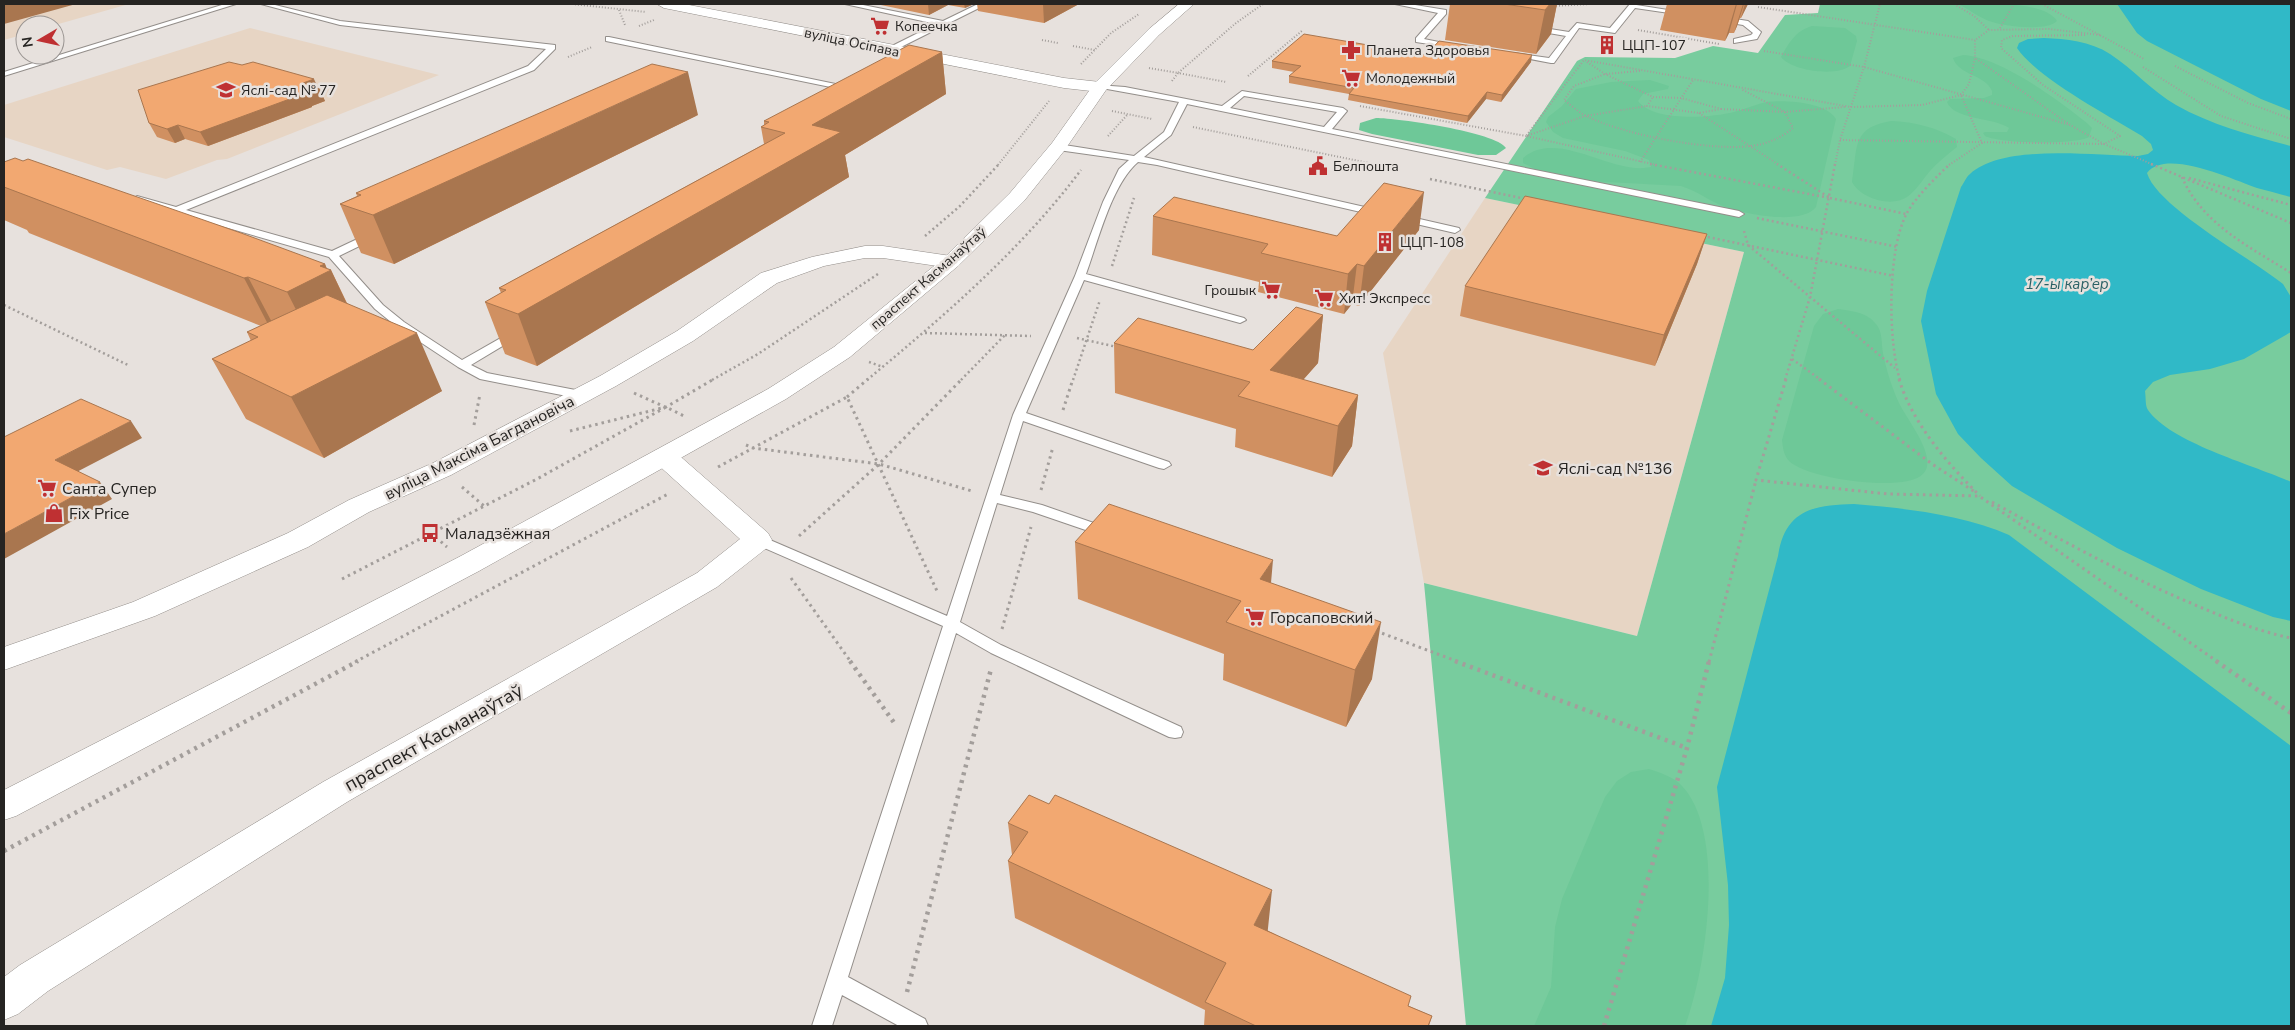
<svg xmlns="http://www.w3.org/2000/svg" width="2295" height="1030" viewBox="0 0 2295 1030" font-family="'Nunito Sans',sans-serif">
  <style>
    .education { fill: #e7d5c4 }
    .green { fill: #78cc9e }
    .forest { fill: #6ec898 }
    .water { fill: #30b9c7 }
    .lines { fill: none; stroke-linecap: round; stroke-linejoin: round }
    .service-casing { stroke: #938e8a; stroke-width: 2 }
    .minor-casing { stroke: #938e8a; stroke-width: 1 }
    .primary-casing { stroke: #938e8a; stroke-width: 1 }
    .path-far3 { stroke: #a39e9b; stroke-width: 2; stroke-dasharray: 1 2; stroke-linecap: butt }
    .path-far2 { stroke: #a39e9b; stroke-width: 2.5; stroke-dasharray: 2 3; stroke-linecap: butt }
    .path-far1 { stroke: #a39e9b; stroke-width: 3; stroke-dasharray: 2.5 4; stroke-linecap: butt }
    .path { stroke: #a39e9b; stroke-width: 4.5; stroke-dasharray: 3 5; stroke-linecap: butt }
    .service { fill: #fff; fill-rule: evenodd }
    .minor { fill: #fff; fill-rule: evenodd }
    .primary { fill: #fff; fill-rule: evenodd }
    .wall { fill: #d09061 }
    .shaded-wall { fill: #a9764f }
    .building { fill: #f2a871; stroke: #a9764f }
    .labels { text-anchor: middle; stroke-width: 5; stroke-linejoin: round; paint-order: stroke }
    .far-poi-label { font-size: 14px; fill: #262422; stroke: #e7e1dd; text-anchor: start }
    .far-street-label { font-size: 14px; fill: #262422; stroke: #e7e1dd }
    .far-water-label { font-size: 15px; font-style: italic; fill: #2b6166; stroke: #e7e1dd }
    .street-label { font-size: 16px; fill: #262422; stroke: #e7e1dd }
    .poi-label { font-size: 16px; fill: #262422; stroke: #e7e1dd; text-anchor: start }
    .near-street-label { font-size: 19px; fill: #262422; stroke: #e7e1dd }
  </style>
  <rect width="100%" height="100%" fill="#e7e1dd"/>
  <path class="education" d="M4,4H129L55,25H25V34L4,40Z
    M250,28L439,75L227,159L217,160L166,179L120,167L107,170L4,137V105Z
    M1485,198L1744,252L1637,636L1424,583L1383,353Z"/>
  <path class="green" d="M1820,4H2291V1026H1466L1424,583L1637,636L1744,252L1485,198L1577,61L1585,57L1675,58L1713,46L1758,53L1785,15L1818,13Z"/>
  <path class="forest" d="M1958,4C1980,4 2045,0 2057,21C2047,32 2002,26 1989,21C1978,17 1969,9 1958,4Z
    M1812,26L1845,28L1856,36L1857,41L1850,66C1836,77 1792,71 1781,57C1789,43 1795,31 1812,26Z
    M1963,55C2000,57 2057,99 2087,123L2092,128L2089,137C2074,145 2001,144 1985,136L1983,133L1985,132H2007L2009,128C1993,117 1954,120 1947,102L1950,99L1984,98L1992,95V91C1985,74 1959,76 1953,58Z
    M1650,80L1669,86L1668,89L1643,94L1638,101C1654,122 1710,118 1734,112C1745,109 1756,104 1767,102C1785,100 1826,102 1836,119L1816,207C1801,227 1736,213 1716,203C1704,197 1694,190 1681,186L1589,181L1541,172L1523,163V158C1558,128 1612,176 1651,167L1649,160L1625,151L1563,138L1553,132L1546,122L1548,117L1562,106L1576,89L1611,82Z
    M1376,118C1397,118 1496,132 1506,148L1496,155H1478L1372,134L1359,130L1360,123Z
    M1891,121C1915,122 1935,127 1956,139L1957,147C1947,155 1938,162 1930,171C1923,179 1916,191 1907,197C1891,208 1860,198 1852,182C1858,147 1851,128 1891,121Z
    M1838,309C1851,311 1867,312 1876,324C1883,332 1881,343 1883,353C1886,369 1892,388 1899,403C1907,420 1939,458 1923,474C1905,493 1807,479 1789,461C1783,454 1783,447 1782,440L1814,326L1823,314Z
    M1649,769C1661,773 1674,777 1682,786C1727,834 1706,970 1685,1026H1534L1551,987L1555,927L1562,899L1605,797L1617,781L1631,772Z"/>
  <path class="water" d="M2117,4H2291V111L2261,99L2147,41L2137,33Z
    M2044,38C2066,39 2090,41 2110,54C2133,69 2152,91 2176,105C2211,125 2253,136 2291,146V197C2280,194 2268,191 2257,188C2233,180 2166,148 2147,173C2157,207 2252,259 2283,284L2291,297V332L2244,359L2210,369L2170,375L2153,382L2145,391C2146,397 2145,406 2148,410C2171,443 2254,465 2291,482V621L2273,617L2201,589L2117,548L2012,486L1981,458L1958,434L1936,394L1921,321L1927,291L1961,187C1964,183 1966,177 1970,174C2004,143 2094,156 2138,156L2148,154L2153,150L2151,144L2142,136C2109,116 2037,78 2017,48L2019,43L2028,39Z
    M1854,504C1904,508 1964,515 2009,535L2291,746V1026H1711L1725,978L1729,925L1728,885L1717,787L1778,556C1785,510 1813,505 1854,504Z"/>
  <g class="lines">
    <g class="service-casing">
      <path id="service" d="M225,4H236L4,76V72Z
        M261,4H271L340,21L555,45V49L534,70L186,210L332,251L370,233H378V237L339,256L383,305L404,322L462,360L513,331H521V335L471,365L487,373L586,392L588,395L586,398L582,399L480,379L458,367L396,326L375,309L329,257L134,201L132,199L137,196L176,207L528,66L546,49L340,25Z
        M845,4H858L943,21L978,4H987L891,52H888V48L936,24Z
        M1395,4H1409L1446,10V14L1424,39L1459,46L1455,48L1416,42V38L1438,13Z
        M1630,4L1687,13L1683,15L1635,8L1615,33L1579,28L1554,63H1551L1509,55L1513,53L1549,58L1566,36L1531,30V26L1569,32L1577,23L1610,28Z
        M1722,17L1748,21L1761,32L1757,39L1734,43V39L1751,35L1753,33L1743,25L1719,21V17Z
        M609,37L850,87L854,89L850,91L606,41V37Z
        M1097,85L1125,87L1222,106L1242,91L1343,108L1347,111L1332,129L1739,211L1744,214L1739,217L1187,104L1171,135L1144,157L1378,210L1383,213L1378,216L1157,165L1138,162C1112,184 1098,241 1086,274L1244,318L1246,320L1240,323L1084,280L1026,413L1169,462L1171,465L1164,469L1159,468L1023,421L1000,495L1042,505L1111,529L1113,532L1106,537L1033,512L997,503L960,622L1001,645L1181,727L1183,732L1181,737L1175,738L1169,737L991,653L956,633L848,977L925,1019L928,1026H899L842,995L832,1026H812L943,626L753,543L751,540L758,535L763,537L947,616L1013,415L1075,276L1103,202L1119,169L1129,160L1058,150L1054,147L1058,144L1134,156L1164,132L1179,102L1096,87ZM1244,96L1337,112L1324,127L1230,108Z
        M1402,215L1459,228L1460,230L1455,233L1399,220L1397,218Z"/>
    </g>
    <g class="minor-casing">
      <path id="minor" d="M657,4H684L1064,78L1100,82L1108,87L1100,92L1064,88L664,8Z
        M865,246H883L951,256L958,258L961,262L958,266L951,268L883,258H865L824,266L777,283L693,341L616,386L451,475L369,512L308,547L155,616L4,670V647L133,602L288,533L349,500L433,463L600,376L677,331L761,273L812,257Z
        M665,449L674,451L768,533L772,540L768,547L717,587L347,802L48,991L18,1014L4,1020V977L20,965L323,782L697,573L740,539L656,463L652,457L656,451Z"/>
    </g>
    <g class="primary-casing">
      <path id="primary" d="M1179,4H1194L1159,35L1106,90L1064,151L1024,201L958,266L850,357L786,399L479,571L16,816L4,820V790L459,557L768,389L834,347L944,258L1010,193L1052,143L1094,84L1149,29Z"/>
    </g>
    <path class="path-far3" d="M572,4L646,12
      M1954,4L1974,16L1989,30
      M2042,4L2144,59
      M1553,6L1590,4
      M1758,7L1975,40
      M619,10L625,25
      M639,26L654,20
      M2000,28L2014,4
      M1638,30L1719,44
      M2085,35L2013,36L2002,40L2001,48L2043,85L2120,136L2104,144L2154,165
      M1042,40L1058,43
      M1073,46L1095,50
      M1764,51L1864,67L2070,125
      M568,57L592,47
      M1587,62L1605,74L1653,97
      M1081,64L1111,33L1139,14
      M2175,66L2248,103L2291,119
      M2143,67L2221,116L2291,139
      M1149,68L1178,73L1236,23L1263,4
      M1640,71L1605,74L1574,86L1564,100C1571,105 1578,112 1586,116C1625,135 1708,151 1751,146C1767,144 1781,138 1793,128L1785,112L1741,89
      M1248,76L1303,30
      M1172,81L1178,73L1226,82
      M1653,97L1681,98L1721,109L1699,113L1647,106Z
      M1360,106L1526,136L1585,116L1647,106
      M1721,109L1785,112L1845,107
      M1112,111L1152,119
      M1699,113L1779,165
      M1193,127L1369,163
      M1108,136L1128,114
      M1840,140L2104,144L2070,125L1975,58
      M1640,162L1693,80
      M998,165L1049,101
      M1657,165L1526,136L1584,60L1851,107L1922,105L1961,95L1969,84L1975,58V40L1989,30L2049,29L2100,35
      M1835,165L1840,140L1864,67L1880,4
      M1949,165L1982,143L1961,95"/>
    <path class="path-far2" d="M1650,164L1830,198L1777,164
      M2151,164L2291,223
      M2182,177C2202,224 2250,247 2291,273
      M2189,178L2291,205
      M1430,179L1526,199
      M1830,198L1906,214
      M1757,218L1898,247
      M1744,231L1748,245L1895,368
      M925,236L960,206L999,164
      M1703,236L1894,276
      M1112,266L1134,198
      M4,305L130,366
      M925,333L1031,336
      M1077,338L1117,347
      M1792,359L1821,380
      M869,362L883,367
      M712,380L758,354L878,274
      M867,380C945,315 1020,251 1081,170
      M961,380L1005,335
      M1073,380L1100,300
      M1785,380L1810,297L1835,164
      M1900,380C1888,342 1887,249 1907,213C1914,199 1938,175 1950,164"/>
    <path class="path-far1" d="M1786,379L1756,480L1888,494L1979,496L2218,662
      M1819,379L1932,464L1975,492
      M1899,379C1912,423 1948,464 1980,496
      M634,393L665,407
      M847,397L868,379
      M1063,410L1073,379
      M474,425L480,394
      M570,431L666,407L714,379
      M746,445L753,448L879,464L972,491
      M718,467L847,397L937,591
      M462,487L484,506
      M1041,490L1053,447
      M1992,502C2058,538 2124,575 2193,604C2225,618 2257,631 2291,638
      M431,533L447,547
      M799,536L879,464L962,379
      M791,578L851,662
      M342,579L537,479L666,407L684,416
      M1002,629L1031,527
      M1376,631L1459,662
      M355,662L668,494
      M1709,662L1756,480"/>
    <path class="path" d="M850,661L895,724
      M1455,661L1687,748
      M2216,661L2291,713
      M4,851L358,661
      M907,992L991,669
      M1604,1026L1687,748L1709,661"/>
    <use href="#service" class="service"/>
    <use href="#minor" class="minor"/>
    <use href="#primary" class="primary"/>
  </g>
  <path class="wall" d="M876,4H974L965,8L948,5L929,15Z
    M977,4H1079L1044,23L978,11Z
    M1450,4H1557L1551,34L1536,54L1445,40Z
    M1667,4H1748L1741,18H1740L1737,26L1734,33H1729L1725,41L1660,30Z
    M942,52L946,94L845,155L849,177L537,366L505,354L485,302L501,293L499,288L764,144L761,127L764,125V121Z
    M1426,55L1531,62L1501,102L1486,99L1467,123L1348,100L1349,94L1289,83V76L1294,72L1272,68V61Z
    M317,86L325,101L312,106V107L208,146L185,139L175,143L157,137L149,123Z
    M698,115L394,264L361,253L340,204L357,196L356,193Z
    M4,162L325,264L327,269L331,270L347,303L442,391L324,458L246,419L212,359L251,341L247,332L261,326L29,233L27,230L4,220Z
    M1153,216L1337,236L1419,230L1359,306L1352,304L1344,314L1258,292L1259,282L1152,255Z
    M1707,234L1697,264L1655,366L1460,316L1465,286Z
    M1323,315L1318,363L1303,380L1358,395L1352,446L1332,477L1235,447L1236,429L1115,393L1114,343L1253,350Z
    M1075,542L1271,583L1372,679L1346,727L1223,680L1224,654L1078,599Z
    M1008,823L1267,930L1409,1006L1432,1016L1429,1026H1204L1205,1010L1015,918L1008,861L1012,855Z"/>
  <path class="shaded-wall" d="M4,4H76L4,24Z
    M928,4H948V5L929,15Z
    M964,4H974L965,8Z
    M1043,4H1079L1044,23Z
    M1550,4H1557L1551,34L1536,54L1545,10Z
    M1736,4H1737L1729,33L1725,41Z
    M1743,4H1744L1737,26L1734,33Z
    M1745,4H1748L1741,18Z
    M942,52L946,94L845,155L849,177L537,366L518,314L812,125Z
    M1532,55L1531,62L1501,102L1502,95Z
    M688,72L698,115L394,264L373,215Z
    M314,79L318,88L319,87L325,101L312,106V107L208,146L200,132L303,83Z
    M1487,92L1486,99L1467,123L1468,116Z
    M178,125L185,139L175,143L167,129Z
    M1424,192L1419,230L1359,306L1364,266Z
    M1707,234L1697,264L1655,366L1664,335Z
    M325,264L328,272L331,270L355,321L313,343L287,292L320,266Z
    M1357,264L1352,304L1344,314L1348,274Z
    M248,277L275,328L271,330L244,278Z
    M1323,315L1318,363L1278,408L1270,370Z
    M417,333L442,391L324,458L291,397Z
    M1358,395L1352,446L1332,477L1338,426Z
    M131,421L142,438L67,477L55,460Z
    M100,482L112,499L4,559V534Z
    M1273,560L1268,617L1260,579Z
    M1381,622L1372,679L1346,727L1355,670Z
    M1272,890L1266,947L1254,925Z"/>
  <path class="building" d="M1504,4H1550L1545,10Z
    M1304,34L1426,55L1439,41L1532,55L1502,95L1487,92L1468,116L1349,94L1354,88L1289,76L1301,66L1272,61Z
    M909,45L942,52L812,125L841,132L518,314L485,302L506,290L499,288L785,133L761,127L769,122L764,121Z
    M229,62L242,65L253,62L314,79L303,83L319,87L304,93H306L200,132L178,125L167,129L149,123L138,90Z
    M652,64L688,72L373,215L340,204L361,195L356,193Z
    M15,158L23,161L28,159L241,233L325,264L320,266L331,270L287,292L248,277L244,278L4,187V162Z
    M1384,183L1424,192L1364,266L1357,264L1348,274L1261,253L1268,244L1153,216L1174,197L1337,236Z
    M1525,196L1707,234L1664,335L1465,286Z
    M327,295L417,333L291,397L212,359L258,337L247,332Z
    M1296,307L1323,315L1270,370L1358,395L1338,426L1238,396L1250,382L1114,343L1138,318L1253,350Z
    M81,399L131,421L55,460L100,482L4,534V437Z
    M1109,504L1273,560L1260,579L1381,622L1355,670L1226,622L1241,601L1075,542Z
    M1029,795L1049,804L1055,795L1272,890L1254,925L1411,996L1408,1006L1432,1016L1428,1026H1256L1205,1002L1226,963L1008,861L1028,832L1008,823Z"/>
  <defs>
    <g id="supermarket-bare" transform="scale(1.5)"><path d="M-6-5.5h2.5l.6 2H6L4.5 2H-2.5L-4.4-4H-6ZM-1.5 3.2a1.3 1.3 0 1 0 .1 0ZM3 3.2a1.3 1.3 0 1 0 .1 0Z" fill="#bf3032" stroke="#e7e1dd" stroke-width="2.5" paint-order="stroke"/></g>
    <g id="building-bare" transform="scale(1.5)"><path d="M-4-6H4V6H1V3H-1V6H-4ZM-2.5-4.3h1.7v1.8h-1.7ZM.8-4.3h1.7v1.8H.8ZM-2.5-1h1.7V.8h-1.7ZM.8-1h1.7V.8H.8Z" fill="#bf3032" stroke="#e7e1dd" stroke-width="2.5" paint-order="stroke"/></g>
    <g id="pharmacy-bare" transform="scale(1.5)"><path d="M-2-6h4v4h4v4h-4v4h-4v-4h-4v-4h4Z" fill="#bf3032" stroke="#e7e1dd" stroke-width="2.5" paint-order="stroke"/></g>
    <g id="school-bare" transform="scale(1.5)"><path d="M0-5L7-2L0 1L-7-2ZM-4 1L0 2.5L4 1V4Q0 6-4 4Z" fill="#bf3032" stroke="#e7e1dd" stroke-width="2.5" paint-order="stroke"/></g>
    <g id="civic-bare" transform="scale(1.5)"><path d="M-.6-6.5H3V-4.5H.6V-3L4-1V1h2V6H-6V1h2V-1L-.6-3ZM-1.2 2.5V6h2.4V2.5Z" fill="#bf3032" stroke="#e7e1dd" stroke-width="2.5" paint-order="stroke"/></g>
    <g id="shop-bare" transform="scale(1.5)"><path d="M-5-2.5h2.3a2.7 3.5 0 0 1 5.4 0H5L5.5 6h-11ZM-1.5-2.5h3a1.5 2.3 0 0 0-3 0Z" fill="#bf3032" stroke="#e7e1dd" stroke-width="2.5" paint-order="stroke"/></g>
    <g id="bus-bare" transform="scale(1.5)"><path d="M-5-6H5V4H4V6H2V4H-2V6H-4V4H-5ZM-3.5-4V0h7V-4ZM-3.5 1.2v1.5H-2V1.2ZM2 1.2v1.5H3.5V1.2Z" fill="#bf3032" stroke="#e7e1dd" stroke-width="2.5" paint-order="stroke"/></g>
  </defs>
  <g fill-rule="evenodd">
    <use href="#supermarket-bare" x="880" y="26"/>
    <use href="#building-bare" x="1607" y="45"/>
    <use href="#pharmacy-bare" x="1351" y="50"/>
    <use href="#supermarket-bare" x="1351" y="78"/>
    <use href="#school-bare" x="226" y="90"/>
    <use href="#civic-bare" x="1318" y="166"/>
    <use href="#building-bare" x="1385" y="242"/>
    <use href="#supermarket-bare" x="1271" y="290"/>
    <use href="#supermarket-bare" x="1324" y="298"/>
    <use href="#school-bare" x="1543" y="468"/>
    <use href="#supermarket-bare" x="47" y="488"/>
    <use href="#shop-bare" x="54" y="513"/>
    <use href="#bus-bare" x="430" y="533"/>
    <use href="#supermarket-bare" x="1255" y="617"/>
  </g>
  <g class="labels">
    <g class="far-poi-label">
      <text x="895" y="31">Копеечка</text>
      <text x="1622" y="50">ЦЦП-107</text>
      <text x="1366" y="55">Планета Здоровья</text>
      <text x="1366" y="83">Молодежный</text>
      <text x="241" y="95">Яслі-сад № 77</text>
      <text x="1333" y="171">Белпошта</text>
      <text x="1400" y="247">ЦЦП-108</text>
      <text x="1256" y="295" text-anchor="end">Грошык</text>
      <text x="1339" y="303">Хит! Экспресс</text>
    </g>
    <g class="far-street-label">
      <text transform="translate(852 42) rotate(12)" y="5">вуліца Осіпава</text>
      <text transform="translate(928 278) rotate(-41)" y="5">праспект Касманаўтаў</text>
    </g>
    <g class="far-water-label">
      <text x="2067" y="289">17-ы кар’ер</text>
    </g>
    <g class="street-label">
      <text transform="translate(479 447) rotate(-27)" y="6">вуліца Максіма Багдановіча</text>
    </g>
    <g class="poi-label">
      <text x="1558" y="474">Яслі-сад №136</text>
      <text x="62" y="494">Санта Супер</text>
      <text x="69" y="519">Fix Price</text>
      <text x="445" y="539">Маладзёжная</text>
      <text x="1270" y="623">Горсаповский</text>
    </g>
    <g class="near-street-label">
      <text transform="translate(433 737) rotate(-29)" y="7">праспект Касманаўтаў</text>
    </g>
  </g>
  <rect width="2295" height="1030" fill="none" stroke="#262422" stroke-width="10"/>
  <g transform="translate(40 40) rotate(261)"><circle r="24" fill="#e7e1dd" stroke="#9a9592"/>
  <path d="M0-4L9 19L0 12L-9 19Z" fill="#bf3032"/>
  <text y="-8" font-size="14" font-weight="bold" text-anchor="middle" fill="#262422">N</text>
  </g>
</svg>
